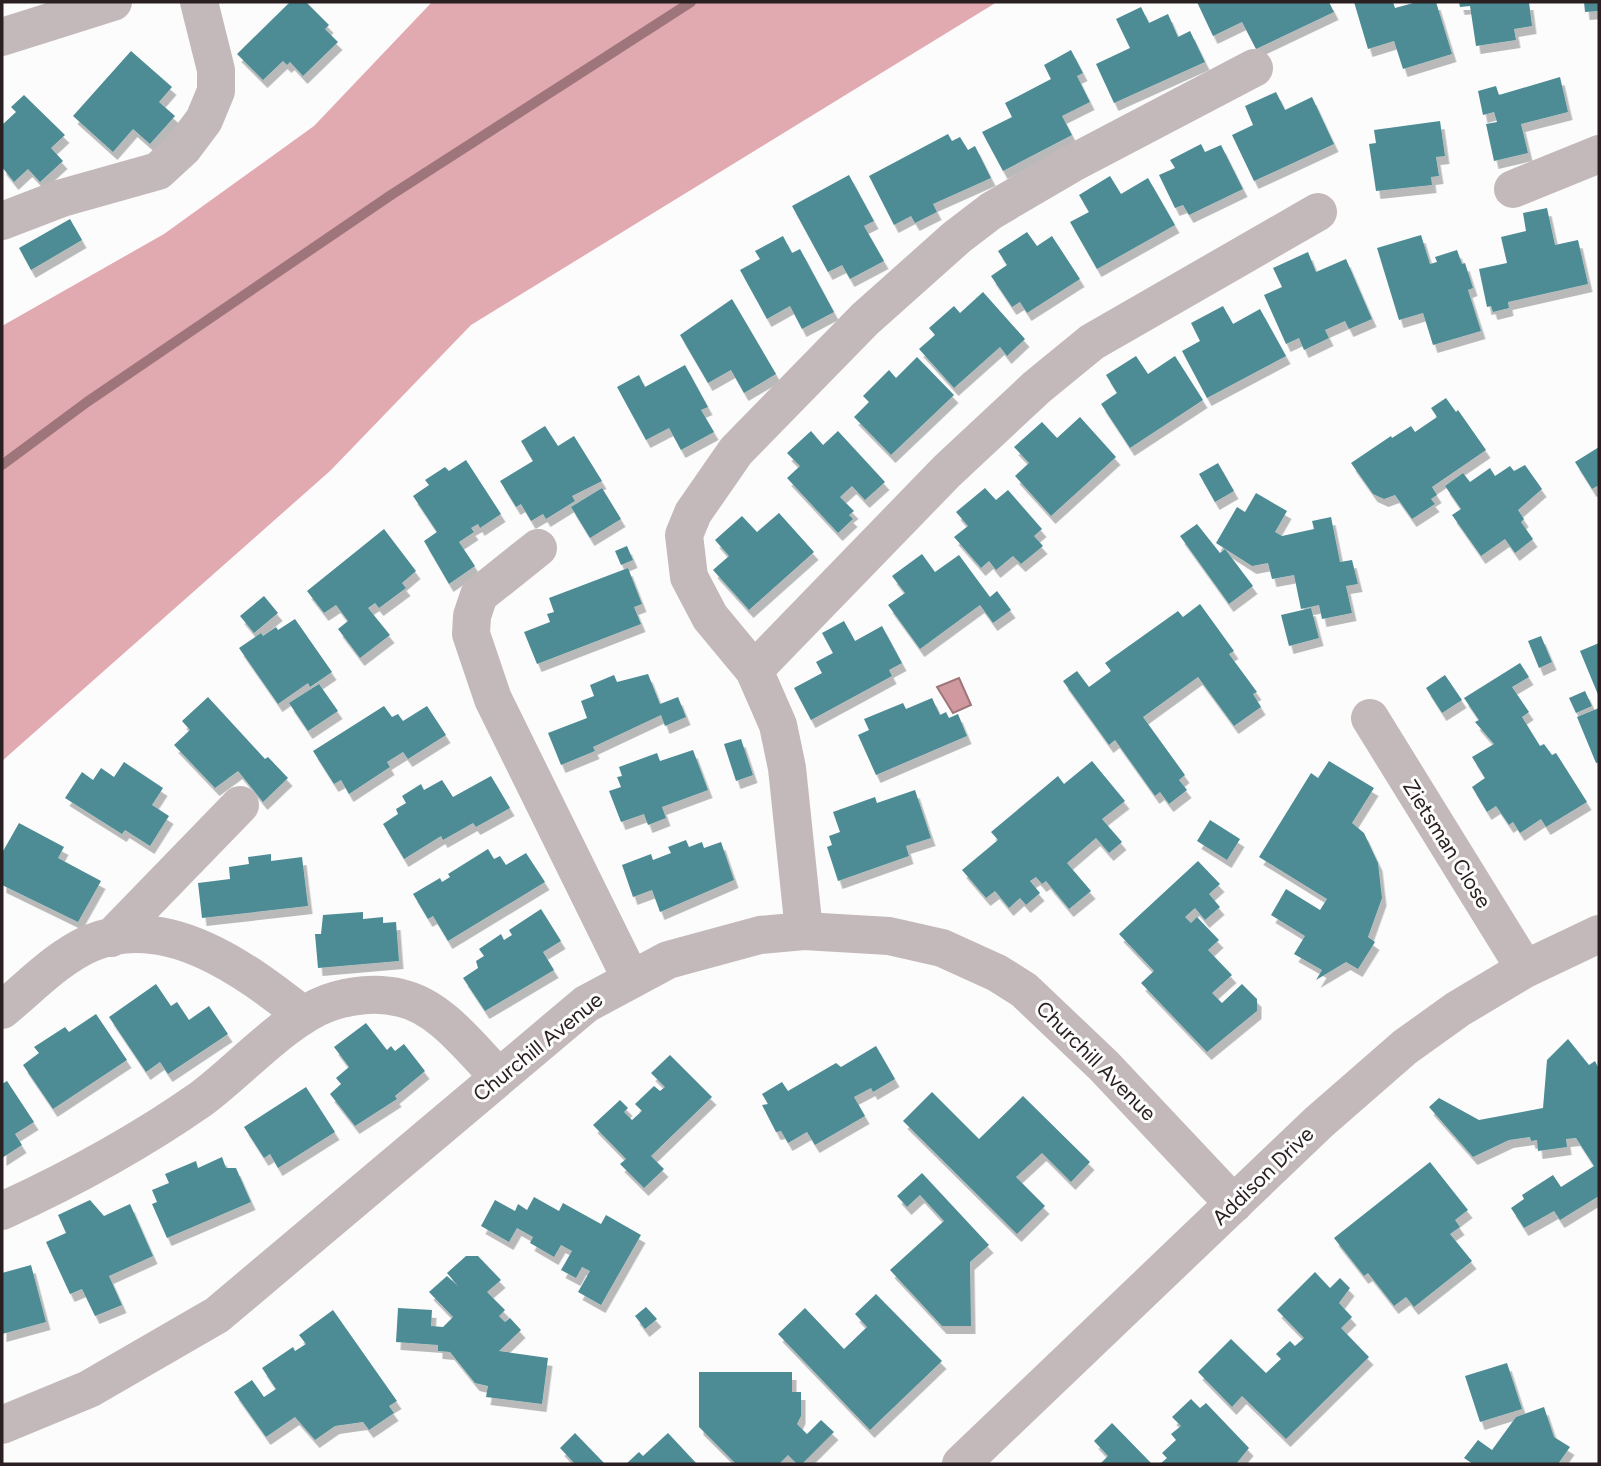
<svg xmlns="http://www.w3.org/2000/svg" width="1601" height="1466" viewBox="0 0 1601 1466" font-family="Figtree,sans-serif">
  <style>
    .forest { fill: #e1a9b0 }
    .water { fill: #d099a0; stroke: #9e757a; stroke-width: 2 }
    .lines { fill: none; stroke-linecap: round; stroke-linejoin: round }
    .stream { stroke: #9e757a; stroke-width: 10 }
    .building { fill: #4d8c95; filter: url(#shadow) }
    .minor { stroke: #c4b9ba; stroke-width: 38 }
    .labels { text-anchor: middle; stroke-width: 6; stroke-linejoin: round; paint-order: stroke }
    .street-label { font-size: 21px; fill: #2a2021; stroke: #fcfcfc }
  </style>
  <defs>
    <filter id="shadow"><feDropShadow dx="4.5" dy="8" stdDeviation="0" flood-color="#0004"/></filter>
  </defs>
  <rect width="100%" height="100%" fill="#fcfcfc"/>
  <path class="forest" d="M432,2H997L471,325L330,471L2,761V326L164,234L314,126Z"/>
  <path class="water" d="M959,678L971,705L953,713L937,687Z"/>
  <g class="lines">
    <path class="stream" d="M2,465L87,402L391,195L691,2"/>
  </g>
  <path class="building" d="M290,2H306L329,25L325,29L338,42L303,76L290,62L287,65L283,61L263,80L237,54Z
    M1197,2H1329L1334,12L1256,49L1242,22L1213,36Z
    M1354,2H1393L1395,8L1417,2H1436L1452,54L1403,69L1394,41L1368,49Z
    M1459,2H1529L1532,26L1514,29L1516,40L1476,46L1470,6L1460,7Z
    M1584,2H1599V11L1585,12Z
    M1141,7L1149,23L1168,14L1178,37L1190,31L1205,62L1114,103L1096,64L1130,48L1116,19Z
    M1071,50L1083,73L1077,76L1090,102L1062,116L1072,135L1003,171L982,132L1012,117L1005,103L1051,79L1044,65Z
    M131,51L172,87L159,102L175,116L150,144L133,129L113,152L73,116Z
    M1560,77L1568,112L1521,124L1528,153L1494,161L1486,124L1497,122L1494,112L1483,115L1478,91L1496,86L1499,95Z
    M1276,92L1285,110L1312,97L1334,144L1254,181L1232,135L1253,125L1245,106Z
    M24,95L65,135L51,148L63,161L40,182L28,169L14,182L2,167V125L16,112L11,107Z
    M1440,121L1445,156L1436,157L1439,176L1431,177L1432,185L1376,191L1369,144L1376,143L1374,130Z
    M948,134L952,141L960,137L968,150L975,146L991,178L933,204L937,212L915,223L911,216L894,225L869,176Z
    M1201,144L1205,152L1221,145L1243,189L1189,215L1183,205L1175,208L1159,175L1175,168L1170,160Z
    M849,175L874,221L864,226L884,261L850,279L842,265L828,272L792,206Z
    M1110,176L1121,194L1148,178L1175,225L1097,269L1070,222L1089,212L1079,195Z
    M1547,208L1555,245L1578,240L1588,284L1508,302L1509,308L1493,312L1491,306L1487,307L1479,269L1507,263L1501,237L1526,231L1523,213Z
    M70,219L82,240L31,270L19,248Z
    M1027,232L1037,246L1052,236L1080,279L1027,313L1020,302L1012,307L991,276L1007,265L998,251Z
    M1421,235L1430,264L1437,262L1435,257L1457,250L1462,264L1465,263L1473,288L1468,290L1481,331L1433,345L1423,313L1399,320L1377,248Z
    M783,236L792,253L800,249L834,312L802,329L790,306L767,319L740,270L760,259L755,251Z
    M1308,252L1316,272L1346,259L1372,319L1349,329L1345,321L1325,330L1329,338L1304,350L1299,338L1286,344L1264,295L1282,287L1273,268Z
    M983,292L1025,339L1007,356L1000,347L954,388L919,349L935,335L929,328L954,306L960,313Z
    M732,299L776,374L744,393L731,370L708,383L680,335Z
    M1223,306L1233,324L1260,309L1286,356L1207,398L1182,351L1200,341L1191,323Z
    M1136,356L1148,374L1175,356L1203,400L1130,448L1101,404L1117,393L1106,375Z
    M917,357L954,395L891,455L854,417L869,402L863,396L889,370L896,378Z
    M685,365L708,407L701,410L714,432L681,450L669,428L646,440L617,387L639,375L645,387Z
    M1446,398L1456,412L1458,410L1486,450L1432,487L1437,495L1431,499L1435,504L1412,519L1395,495L1384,499L1373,494L1351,463L1391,436L1392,438L1411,426L1415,432L1437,417L1431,408Z
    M1080,417L1116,457L1051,516L1015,476L1029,463L1014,447L1042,422L1057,438Z
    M545,426L558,446L574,436L602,481L572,496L575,501L546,519L543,514L531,521L521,504L516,507L500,481L533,461L521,441Z
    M811,431L823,445L838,431L885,482L865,500L852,486L840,497L854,511L849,515L853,519L838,533L787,478L800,466L787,453Z
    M1599,447V485L1592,489L1575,462Z
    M466,460L501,514L480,528L478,524L471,528L474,532L459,542L475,566L449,584L424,541L437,532L413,496L429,485L425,480L445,467L449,471Z
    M1218,463L1234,491L1215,502L1199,474Z
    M1525,465L1542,489L1518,510L1524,519L1521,522L1533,539L1515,553L1505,539L1481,556L1452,515L1461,509L1445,486L1463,473L1470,482L1490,468L1495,476L1510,466L1514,471Z
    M602,488L621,519L590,538L571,507Z
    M985,488L996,500L1008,490L1042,529L1034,536L1043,546L1021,564L1013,556L996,570L989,561L981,568L954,537L968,526L956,512Z
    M1256,493L1287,511L1275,532L1282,536L1314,529L1312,521L1331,517L1340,562L1352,560L1358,584L1346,586L1352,613L1322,619L1319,605L1301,609L1294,575L1272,579L1268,563L1252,566L1216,543L1237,507L1245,512Z
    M779,513L814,552L749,610L713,570L729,556L715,540L742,516L757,532Z
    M1197,524L1220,553L1225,549L1253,586L1229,604L1180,536Z
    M384,529L416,571L402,583L406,588L379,608L375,603L368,608L390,635L360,658L338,629L348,621L336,605L324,613L307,591Z
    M627,546L633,560L621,565L615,551Z
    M922,554L935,572L959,555L990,597L997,591L1011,610L993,623L980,605L920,649L888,605L905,593L892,576Z
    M628,568L642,604L634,607L641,624L537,664L524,632L550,622L547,614L554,612L549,598Z
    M264,596L278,613L254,633L240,616Z
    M1200,604L1234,651L1229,654L1257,692L1253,694L1261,707L1234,726L1198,677L1143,717L1185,775L1179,780L1187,790L1169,804L1160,792L1155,796L1115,740L1109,745L1063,681L1077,671L1089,687L1111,671L1105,663L1178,611L1183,617Z
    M1311,608L1319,638L1289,646L1281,615Z
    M295,619L332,672L310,687L308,683L278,704L239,648L261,633L263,636L276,627L278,630Z
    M844,621L855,641L882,626L902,663L889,670L892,676L811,720L794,688L822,673L816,662L833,653L822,633Z
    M1541,636L1552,662L1539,668L1528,641Z
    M1599,643V697L1580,651Z
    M1520,663L1529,677L1512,687L1529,712L1522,717L1540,746L1544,744L1552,755L1556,753L1587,802L1546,827L1541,819L1520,833L1513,822L1509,825L1496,806L1487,812L1472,787L1485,778L1472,757L1494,744L1475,722L1479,720L1464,698Z
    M648,674L660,704L678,697L686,717L665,726L661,715L593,747L595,751L561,765L548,733L587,718L581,701L594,696L590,685L614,675L617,682Z
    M1445,675L1462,700L1442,713L1426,688Z
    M319,684L338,711L308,731L289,703Z
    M1585,691L1592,706L1576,713L1569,698Z
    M208,697L265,759L268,757L288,778L263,802L238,771L215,788L174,745L190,730L182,721Z
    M932,698L940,715L946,712L949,718L958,714L967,736L876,775L858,735L869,730L864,719L903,703L906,709Z
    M384,706L392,717L398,714L403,721L427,706L446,735L408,759L403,752L387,762L390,767L349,794L341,780L334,784L313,751Z
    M1599,708V762L1596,763L1577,717Z
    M741,739L753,775L736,781L724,744Z
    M693,750L708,790L662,807L666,818L648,825L644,814L621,822L609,791L621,787L617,777L622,776L619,767L657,753L660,761Z
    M1092,761L1125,801L1102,819L1122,842L1109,853L1096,838L1067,863L1091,891L1069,909L1046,881L1042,884L1036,877L1030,881L1040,893L1026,905L1020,898L1009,908L995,891L986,898L962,870L998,840L991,832L1058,776L1064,784Z
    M1329,761L1374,788L1352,823L1364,833L1378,863L1382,898L1368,937L1375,942L1358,969L1346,962L1316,980L1322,970L1294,954L1305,936L1271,915L1286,889L1320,910L1327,899L1259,857L1311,773L1318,778Z
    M124,762L163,788L152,805L169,816L150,846L125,830L122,834L65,798L82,772L93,780L101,768L114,777Z
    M491,776L510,808L476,827L473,823L443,840L441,836L404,859L383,824L398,814L396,809L406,803L402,796L421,784L424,790L442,780L453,797Z
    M915,790L931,838L906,846L909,856L838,881L827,847L832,845L829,836L840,832L833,812L875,797L877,803Z
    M1210,820L1240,839L1227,860L1197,841Z
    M19,823L64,847L58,858L101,881L78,922L2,885V853Z
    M686,840L689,847L702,842L704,848L721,842L734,880L660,912L652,890L633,897L622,865L651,854L653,860L671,853L668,847Z
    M488,849L494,859L500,856L506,865L526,853L545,882L448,941L433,916L428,919L413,894L440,878L442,882L450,877L448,874Z
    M271,854V861L302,857L308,906L202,918L198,883L230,879L229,867L249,864L248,857Z
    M1198,861L1220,884L1209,894L1220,907L1205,920L1195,908L1185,917L1191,923L1197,917L1219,940L1208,950L1232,975L1212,993L1222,1003L1242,984L1257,999V1011L1207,1052L1141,983L1154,971L1119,934Z
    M541,909L561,941L543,952L554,970L485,1011L463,978L478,968L476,961L484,956L479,949L501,934L504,940L512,935L509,930Z
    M363,912V919L383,917V923L396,922L399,961L318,968L315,934H321L323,915Z
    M156,984L171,1006L177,1002L189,1020L209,1006L228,1034L168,1074L160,1062L146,1072L109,1017Z
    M96,1014L127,1060L53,1109L23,1065L39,1053L34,1047L65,1027L69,1032Z
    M366,1023L387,1050L391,1046L395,1051L404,1044L425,1071L395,1096L397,1099L355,1126L330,1094L341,1084L336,1078L349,1067L334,1047Z
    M1568,1039L1589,1065L1595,1061L1599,1069V1196L1560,1220L1554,1211L1524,1228L1511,1208L1524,1199L1522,1195L1553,1175L1561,1187L1594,1166L1576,1138L1566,1139L1567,1147L1538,1151L1537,1140L1531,1141L1530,1137L1509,1140L1473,1157L1429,1107L1439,1098L1479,1120L1543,1108L1547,1060Z
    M876,1046L895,1079L873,1092L871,1088L854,1097L865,1116L815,1145L807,1132L788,1143L781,1131L776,1132L762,1105L768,1104L762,1094L782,1082L788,1091L836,1063L841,1067Z
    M670,1055L712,1097L651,1156L664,1169L644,1188L620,1164L626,1159L593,1125L620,1100L628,1108L624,1112L632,1120L642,1111L635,1104L654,1086L660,1091L665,1087L651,1073Z
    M7,1081L34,1122L15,1134L22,1145L2,1158V1084Z
    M306,1087L335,1132L278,1168L270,1154L264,1158L244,1127Z
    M932,1092L979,1139L1023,1096L1090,1162L1071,1182L1042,1153L1016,1177L1045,1206L1017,1234L903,1121Z
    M222,1157L226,1168H236L251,1202L167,1238L152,1204L157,1202L152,1190L169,1183L165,1174L196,1161L198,1168Z
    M1430,1162L1468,1210L1455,1220L1460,1227L1450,1234L1472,1261L1414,1307L1406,1297L1394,1306L1368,1273L1364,1276L1334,1238Z
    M922,1173L989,1245L970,1262L971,1326H942L890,1270L944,1221L920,1195L907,1207L897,1196Z
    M534,1197L559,1211L563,1203L601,1224L606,1215L641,1235L601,1305L578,1292L590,1271L582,1267L576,1278L561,1270L572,1251L561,1245L554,1257L530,1243L533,1237L517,1228L509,1242L481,1226L495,1200L515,1211L518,1204L527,1210Z
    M90,1200L104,1216L130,1204L153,1256L109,1276L122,1305L95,1316L82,1289L70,1294L46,1242L66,1233L58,1215Z
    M466,1256H478L501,1280L487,1292L505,1310L499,1316L505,1322L510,1318L521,1330L499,1351L548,1358L542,1404L486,1397L488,1386L475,1383L450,1352L438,1351V1345L396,1342L398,1308L432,1310L431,1326L443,1327L453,1317L429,1292L447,1276L458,1286L447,1273Z
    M31,1265L46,1322L2,1334V1273Z
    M1315,1272L1330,1288L1340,1278L1350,1288L1339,1303L1352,1317L1341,1328L1369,1357L1286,1439L1242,1396L1232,1407L1198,1372L1231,1339L1266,1373L1281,1359L1276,1354L1290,1341L1295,1346L1304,1338L1277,1310Z
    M876,1294L942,1361L870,1430L778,1334L805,1308L844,1349L867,1327L855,1314Z
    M646,1307L657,1319L645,1329L635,1316Z
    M333,1310L397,1401L389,1406L394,1413L369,1430L363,1422L335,1426L315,1440L295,1417L266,1437L234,1392L252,1380L264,1397L276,1389L262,1368L293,1347L295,1351L306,1344L299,1335Z
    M1507,1363L1522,1409L1480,1422L1465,1376Z
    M699,1372H792V1392H801V1416L797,1424L807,1434L821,1420L834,1432L802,1464H797L788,1455L779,1464H736L699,1427Z
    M1191,1399L1200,1408L1206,1403L1249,1448L1236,1464H1160L1167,1458L1162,1453L1176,1440L1171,1434L1181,1426L1172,1417Z
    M1544,1407L1554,1437L1570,1447L1558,1464H1473L1464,1458L1478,1440L1492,1450L1516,1417Z
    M1112,1423L1152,1464H1100L1108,1456L1094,1441Z
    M575,1433L605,1464H575L560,1448Z
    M668,1433L697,1464H626L639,1452L643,1456Z"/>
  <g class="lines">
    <path class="minor" d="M2,37L113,2
      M1513,189L1599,154
      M2,221L62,198L158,171L183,148L204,120L216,91V70L199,2
      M538,548L479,595L472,616L471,634L493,699L631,979
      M754,670L947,471L1037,387L1092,342L1318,212
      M1370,718L1525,969
      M804,931L787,768L778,725L754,670L710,617L689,577L684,535L693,513L736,451L865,319L957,237L991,211L1071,164L1254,68
      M111,938L240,805
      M2,1010C29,988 58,957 91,943C168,911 247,971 303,1015
      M2,1211C72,1179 138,1143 201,1099C239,1071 286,1018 328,1003C350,995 377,992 401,998C441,1007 471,1049 499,1077
      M2,1425L89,1389L217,1315L586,1004L668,960L760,935L804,931L889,936L942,948L997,973L1024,990L1104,1066L1234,1204
      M961,1464L1319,1122L1405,1047L1458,1009L1525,969L1599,934"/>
  </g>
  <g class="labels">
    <g class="street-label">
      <text transform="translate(1447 844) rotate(58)" y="7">Zietsman Close</text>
      <text transform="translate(538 1047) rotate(-39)" y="7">Churchill Avenue</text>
      <text transform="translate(1096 1061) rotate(45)" y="7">Churchill Avenue</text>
      <text transform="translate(1263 1176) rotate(-44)" y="7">Addison Drive</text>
    </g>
  </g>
  <rect width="1601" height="1466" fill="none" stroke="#2a2021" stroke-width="7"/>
</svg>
